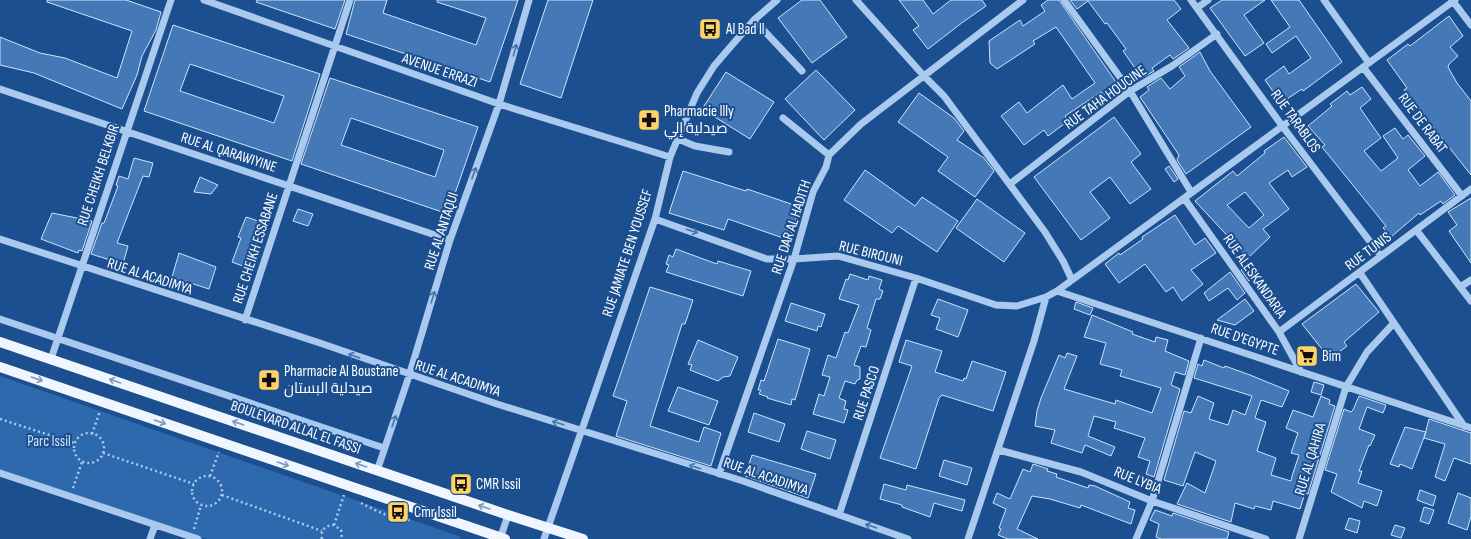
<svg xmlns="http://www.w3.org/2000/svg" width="1471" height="539" viewBox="0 0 1471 539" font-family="'Sofia Sans Condensed',Cairo,sans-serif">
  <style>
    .green { fill: #2e69ad }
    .building { fill: #4478b7; stroke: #cfe3fa; fill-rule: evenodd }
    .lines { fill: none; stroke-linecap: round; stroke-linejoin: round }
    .path { stroke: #a9c9ee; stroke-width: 2.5; stroke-dasharray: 2 3; stroke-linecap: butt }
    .minor { stroke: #a9c9ee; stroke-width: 7 }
    .major { stroke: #f0f6ff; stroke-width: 10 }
    .oneway { stroke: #4674ac }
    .oneway2 { stroke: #7b9ac1 }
    .labels { text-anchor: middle; stroke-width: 4; stroke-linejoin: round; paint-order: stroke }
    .poi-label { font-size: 15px; fill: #fff; stroke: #1b4f8f; text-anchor: start }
    .street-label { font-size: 15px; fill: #fff; stroke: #1b4f8f }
    .park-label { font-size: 15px; fill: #cfe3fa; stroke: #1b4f8f }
  </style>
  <rect width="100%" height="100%" fill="#1b4f8f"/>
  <path class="green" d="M0,376L461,537L460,539H207L0,472Z"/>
  <path class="building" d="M47,0H126L161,12L156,30L142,56L137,75L122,109L34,73L0,65V37L40,53L65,58L117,78L132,31L47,2Z
    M257,0H345L335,29L256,2Z
    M355,0H387L383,13L476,45L486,18L437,2V0H518L490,82L346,34Z
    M548,0H593L561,98L520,84Z
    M802,0H820L847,37L812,63L778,18Z
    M899,0H923L933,14L951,0H982L986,6L963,22L928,49L913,30L919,26Z
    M1048,0H1059L1118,85L1103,96L1101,92L1065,116L1068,121L1048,136L1044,130L1024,145L1001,116L1019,102L1027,113L1063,85L1072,99L1095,83L1056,27L1033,41L1035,44L997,69L990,63L989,41L1020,20L1023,26L1045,11L1041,5Z
    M1070,0H1174L1181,9L1167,20L1189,48L1173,59L1170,55L1152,68L1154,71L1142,78L1123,51L1126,49L1107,23L1105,24L1088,1L1077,9Z
    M1222,0H1265L1244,15L1264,43L1245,56L1210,8Z
    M1271,0H1299L1342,62L1303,91L1302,89L1281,103L1265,80L1284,66L1289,74L1311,58L1296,36L1272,53L1266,44L1290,27Z
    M1449,16L1463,36L1450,47L1458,56L1449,64L1448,67L1457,83L1471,101V175L1404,90L1407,88L1387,60L1408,44L1410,46Z
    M173,25L320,74L292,161L144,111ZM190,64L284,96L274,123L180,91Z
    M1200,52L1210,71L1251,127L1186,174L1177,160L1179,155L1140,97L1149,90L1147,87L1161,78L1170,89L1185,76L1179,67Z
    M816,70L855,110L824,140L785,99Z
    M726,72L774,102L750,139L702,109Z
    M330,78L478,127L448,214L301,164ZM351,118L444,150L435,177L341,145Z
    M1362,87L1371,99L1360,108L1381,138L1364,151L1381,171L1398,158L1383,136L1395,128L1403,139L1408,135L1425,156L1408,170L1420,186L1438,172L1455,195L1443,204L1441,201L1420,215L1419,213L1391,237L1383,228L1386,226L1322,147L1325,145L1308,126L1332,106L1330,104L1347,91L1350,95Z
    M919,93L954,118L964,131L957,140L984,158L994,171L975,197L938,171L948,157L898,122Z
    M1114,117L1141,154L1131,162L1151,189L1130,204L1110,177L1090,192L1110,218L1081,240L1034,177Z
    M1284,137L1307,167L1292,177L1288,170L1269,183L1289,209L1263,229L1270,237L1248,258L1195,201L1233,171L1237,176L1265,153L1264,151ZM1245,192L1264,215L1249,228L1227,205Z
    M134,158L153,163L149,177L143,176L117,243L128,246L123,264L91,254L102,223H104L118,186L116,185L119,176L128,179Z
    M1169,166L1178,179L1174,182L1165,169Z
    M865,170L915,206L922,197L958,221L937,252L898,226L892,233L844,200Z
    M683,171L746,191L747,189L800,207L789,240L728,219L724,230L669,213Z
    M200,177L218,185L211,194L194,192Z
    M1471,198V263L1449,231L1457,225L1448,212Z
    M977,199L1025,233L1004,262L956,228Z
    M298,209L313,214L308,226L293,221Z
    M52,213L92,221L82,251L79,250L78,253L41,239Z
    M1175,215L1195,245L1205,238L1216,253L1191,270L1203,284L1182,301L1173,287L1166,292L1145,264L1119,283L1105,264L1119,253L1120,255L1143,239L1142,237Z
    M246,217L264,223L248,268L232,262L241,238L238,237Z
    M676,249L717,264L718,261L751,271L743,296L666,272L669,265L666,264L669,255L673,257Z
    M179,253L216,267L209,289L172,277Z
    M1243,269L1251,280L1249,281L1241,270Z
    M1230,272L1245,293L1237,300L1228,288L1209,301L1204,293Z
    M850,274L868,280L869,276L882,280L879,289L883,291L880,299H876L867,328L871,330L866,347L861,346L854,365L860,367V379L857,380L855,384L845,381L839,398L846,401L844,409L848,410L844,423L813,414L819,394L824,396L830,377L822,375L828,355L836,358L845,332L848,333L859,305L839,299L846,279L848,280Z
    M1356,284L1379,312L1344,342L1347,346L1330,359L1302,324Z
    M650,287L693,300L685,324H682L650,426L699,442L704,427L721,433L711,466L616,436L627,401L613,396Z
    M938,299L968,310L958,337L936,329L940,318L931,315Z
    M1245,299L1254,311L1235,325L1217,320Z
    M1076,302L1093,308L1090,315L1074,309Z
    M791,303L825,314L821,327L818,326L817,331L785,321Z
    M1092,315L1133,332L1132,334L1155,342L1156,337L1168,340L1165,351L1189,361L1185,375L1175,372L1171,385L1180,389L1154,477L1146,474L1150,461L1138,457L1145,438L1114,428L1116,422L1094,416L1088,436L1115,447L1111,456L1085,445L1082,453L1051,443L1055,430L1035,426L1037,411L1041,398L1059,355L1065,358L1067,353L1077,356L1064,389L1115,404L1116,400L1152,413L1161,388L1120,376L1122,370L1100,364L1106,343L1084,337Z
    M778,339L810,349L795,400L792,399L791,405L767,398L768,397L759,394L761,390H758L761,380L764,381Z
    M698,340L738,357L730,376L723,377L718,381L690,370L692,365L688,364Z
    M906,340L942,351L935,372L963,381L964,378L966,379L972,361L1006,372L993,411L942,395L939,398L916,469L880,458L912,366L899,362Z
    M1204,360L1224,368L1225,366L1250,375L1289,391L1282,407L1261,400L1255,418L1266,422L1257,451L1276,458L1271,475L1291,481L1292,476L1299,455L1291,453L1298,433L1286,428L1293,410L1313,417L1321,396L1330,400L1329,404L1335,406L1308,494L1305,493L1300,509L1273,501L1271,510L1255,506L1254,509L1235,503L1231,522L1177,504L1187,483L1205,493L1216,461L1195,452L1183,486L1164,480L1184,411L1191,413L1198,396L1214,403L1209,419L1228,425L1233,410L1245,415L1252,396L1194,378L1198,364L1202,366Z
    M1314,382L1324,385L1321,395L1311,392Z
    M678,387L718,401L709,425L668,411Z
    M1359,396L1386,405L1383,413L1367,407L1359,429L1375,435L1370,446L1369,445L1359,471H1362L1358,483L1382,491L1377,506L1364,501L1362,508L1331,492L1337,474L1325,470L1344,409L1351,412L1353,410Z
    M754,413L785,424L779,442L748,432Z
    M1429,419L1471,433V464L1454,458L1445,481L1435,477L1445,444L1424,438Z
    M1405,427L1426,432L1412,469L1400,464L1399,467L1390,464Z
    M807,431L836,440L830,459L801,449Z
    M752,455L816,474L808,498L745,476Z
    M944,460L972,468L967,485L939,476Z
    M1033,464L1048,469L1047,471L1057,474L1056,477L1088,488L1089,485L1095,486L1130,502L1128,508L1135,510L1131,524L1081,505L1080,508L1050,499L1032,496L1017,529L1038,539H1008L998,535L1001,529L999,528L1006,509L993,503L997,493L1010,499L1023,469L1030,472Z
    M884,484L906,490L907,485L965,500L962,511L934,503L930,517L902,507V505L880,499Z
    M1420,490L1436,496L1433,506L1417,500Z
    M1458,493L1471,498V516L1467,530L1448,523Z
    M1424,507L1434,510L1429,524L1420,521Z
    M1155,510L1172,516L1173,513L1229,532L1227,539H1161L1156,537L1159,524L1150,520Z
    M1349,518L1360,521L1357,533L1345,529Z
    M1395,525L1405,528L1401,538L1391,535Z"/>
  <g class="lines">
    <path class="path" d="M0,419L74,443
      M74 448a15 15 0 1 1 30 0a15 15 0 1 1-30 0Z
      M92,434L100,411
      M103,453L194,484
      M210,476L219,452
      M192 491a15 15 0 1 1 30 0a15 15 0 1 1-30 0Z
      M73,488L82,462
      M222,495L322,531
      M361,503C377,511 393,520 412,520
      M334,525L344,495
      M194,529L201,505
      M322,539C320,530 326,525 334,525L341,530L342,539"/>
    <path class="minor" d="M204,0L499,104L670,157
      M856,0L924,76L944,96L1045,232L1063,261L1072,280
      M1064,0L1130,91L1191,192
      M1191,0L1283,127L1381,256
      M1324,0L1369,63
      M1452,0L1471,25
      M1197,8L1208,0
      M754,20L802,71
      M1363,67L1462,196
      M0,89L450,240
      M783,118L829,155
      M678,139L695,146L729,152
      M1010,184L1130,91L1172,66L1217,34
      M1184,198L1279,332L1301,372
      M655,219L767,259H794L838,256L916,278L996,305L1017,306L1046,297L1057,291L1455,0
      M1417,231L1471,301
      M0,239L320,343L497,404L743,481L908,539
      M1360,273L1464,426
      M1460,287L1471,280
      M1057,291L1471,428
      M0,319L384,448
      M245,320L350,0
      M1279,332L1471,189
      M51,359L171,0
      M999,450L1081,472L1152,501L1266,539
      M377,471L409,376L450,240L499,104L529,0
      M0,473L198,539
      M719,474L794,259L813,192L826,167L829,155L861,124L1023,0
      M839,515L916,278
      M150,539L155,525
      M500,539L508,515
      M544,539L655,219L670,157L697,93L714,66L732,45L754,20L777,0
      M968,539L1034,341L1046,297
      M1136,539L1152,501L1201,338
      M1299,539L1346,387L1367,352L1393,324"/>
    <path class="major" d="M0,342L508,515L583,539
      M0,367L505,539"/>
  </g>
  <defs><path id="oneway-shaft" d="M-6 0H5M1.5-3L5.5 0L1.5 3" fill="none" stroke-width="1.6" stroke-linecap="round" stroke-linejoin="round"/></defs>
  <g class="oneway">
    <use href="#oneway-shaft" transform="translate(515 50) rotate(-74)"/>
    <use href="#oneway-shaft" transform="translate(474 173) rotate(-70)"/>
    <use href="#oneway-shaft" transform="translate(692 231) rotate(18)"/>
    <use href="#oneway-shaft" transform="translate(433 297) rotate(-73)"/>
    <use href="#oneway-shaft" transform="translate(354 356) rotate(-160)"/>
    <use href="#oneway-shaft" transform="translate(394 421) rotate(-71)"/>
    <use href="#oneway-shaft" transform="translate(558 423) rotate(-163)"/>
    <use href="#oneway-shaft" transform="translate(695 467) rotate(-162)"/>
    <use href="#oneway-shaft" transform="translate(871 526) rotate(-161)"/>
  </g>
  <g class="oneway2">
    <use href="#oneway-shaft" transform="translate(37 379) rotate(19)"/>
    <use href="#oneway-shaft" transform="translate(115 381) rotate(-161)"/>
    <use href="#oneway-shaft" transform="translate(160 422) rotate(19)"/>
    <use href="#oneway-shaft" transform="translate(238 423) rotate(-161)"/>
    <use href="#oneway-shaft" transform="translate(283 464) rotate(19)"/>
    <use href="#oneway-shaft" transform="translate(361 465) rotate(-161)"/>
    <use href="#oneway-shaft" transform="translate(484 507) rotate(-161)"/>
  </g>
  <defs>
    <g id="bus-square" transform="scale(1.15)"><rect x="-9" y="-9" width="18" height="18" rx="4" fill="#ffd166" stroke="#1b4f8f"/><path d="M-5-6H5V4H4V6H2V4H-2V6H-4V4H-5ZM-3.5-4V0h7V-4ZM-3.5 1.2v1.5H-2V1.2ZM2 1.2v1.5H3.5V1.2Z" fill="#111"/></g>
    <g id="pharmacy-square" transform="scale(1.15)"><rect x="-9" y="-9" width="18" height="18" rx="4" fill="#ffd166" stroke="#1b4f8f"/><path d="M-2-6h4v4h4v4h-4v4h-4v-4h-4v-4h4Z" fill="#111"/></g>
    <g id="supermarket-square" transform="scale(1.15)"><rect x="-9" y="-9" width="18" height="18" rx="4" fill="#ffd166" stroke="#1b4f8f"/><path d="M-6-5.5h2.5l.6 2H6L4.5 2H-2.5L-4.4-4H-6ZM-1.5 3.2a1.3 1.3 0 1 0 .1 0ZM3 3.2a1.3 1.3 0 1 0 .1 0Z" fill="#111"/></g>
  </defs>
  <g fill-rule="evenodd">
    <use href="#bus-square" x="710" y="29"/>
    <use href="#pharmacy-square" x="649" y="120"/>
    <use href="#supermarket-square" x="1307" y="356"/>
    <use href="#pharmacy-square" x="269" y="380"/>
    <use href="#bus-square" x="461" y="484"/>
    <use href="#bus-square" x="398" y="512"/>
  </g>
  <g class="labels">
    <g class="poi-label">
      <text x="726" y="34">Al Bad ll</text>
      <text x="664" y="116">Pharmacie Illy<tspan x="664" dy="17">صيدلية إلي</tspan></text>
      <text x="1322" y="361">Bim</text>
      <text x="284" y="376">Pharmacie Al Boustane<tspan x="284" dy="17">صيدلية البستان</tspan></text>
      <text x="476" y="489">CMR Issil</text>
      <text x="414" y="517">Cmr Issil</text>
    </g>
    <g class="street-label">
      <text transform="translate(440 70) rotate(19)" y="5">AVENUE ERRAZI</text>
      <text transform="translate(1105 97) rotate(-36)" y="5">RUE TAHA HOUCINE</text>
      <text transform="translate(1296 121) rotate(54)" y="5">RUE TARABLOS</text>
      <text transform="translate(1423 123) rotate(53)" y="5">RUE DE RABAT</text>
      <text transform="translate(229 152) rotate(18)" y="5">RUE AL QARAWIYINE</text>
      <text transform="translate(98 175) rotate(-72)" y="5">RUE CHEIKH BELKBIR</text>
      <text transform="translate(791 227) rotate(-72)" y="5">RUE DAR AL HADITH</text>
      <text transform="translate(441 231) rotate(-72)" y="5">RUE AL ANTAQUI</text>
      <text transform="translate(255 248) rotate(-72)" y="5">RUE CHEIKH ESSABANE</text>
      <text transform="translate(1368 251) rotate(-37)" y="5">RUE TUNIS</text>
      <text transform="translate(627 253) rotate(-72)" y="5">RUE JAMIATE BEN YOUSSEF</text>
      <text transform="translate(871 253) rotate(14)" y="5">RUE BIROUNI</text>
      <text transform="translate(150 276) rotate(18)" y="5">RUE AL ACADIMYA</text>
      <text transform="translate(1255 276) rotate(55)" y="5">RUE ALESKANDARIA</text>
      <text transform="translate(1245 339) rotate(19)" y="5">RUE D'EGYPTE</text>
      <text transform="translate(458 378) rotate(18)" y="5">RUE AL ACADIMYA</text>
      <text transform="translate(866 393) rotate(-72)" y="5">RUE PASCO</text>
      <text transform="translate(296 427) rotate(19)" y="5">BOULEVARD ALLAL EL FASSI</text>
      <text transform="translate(1310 459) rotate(-73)" y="5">RUE AL QAHIRA</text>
      <text transform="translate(766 476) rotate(19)" y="5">RUE AL ACADIMYA</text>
      <text transform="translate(1138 480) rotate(22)" y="5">RUE LYBIA</text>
    </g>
    <g class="park-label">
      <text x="49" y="446">Parc Issil</text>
    </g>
  </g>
</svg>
